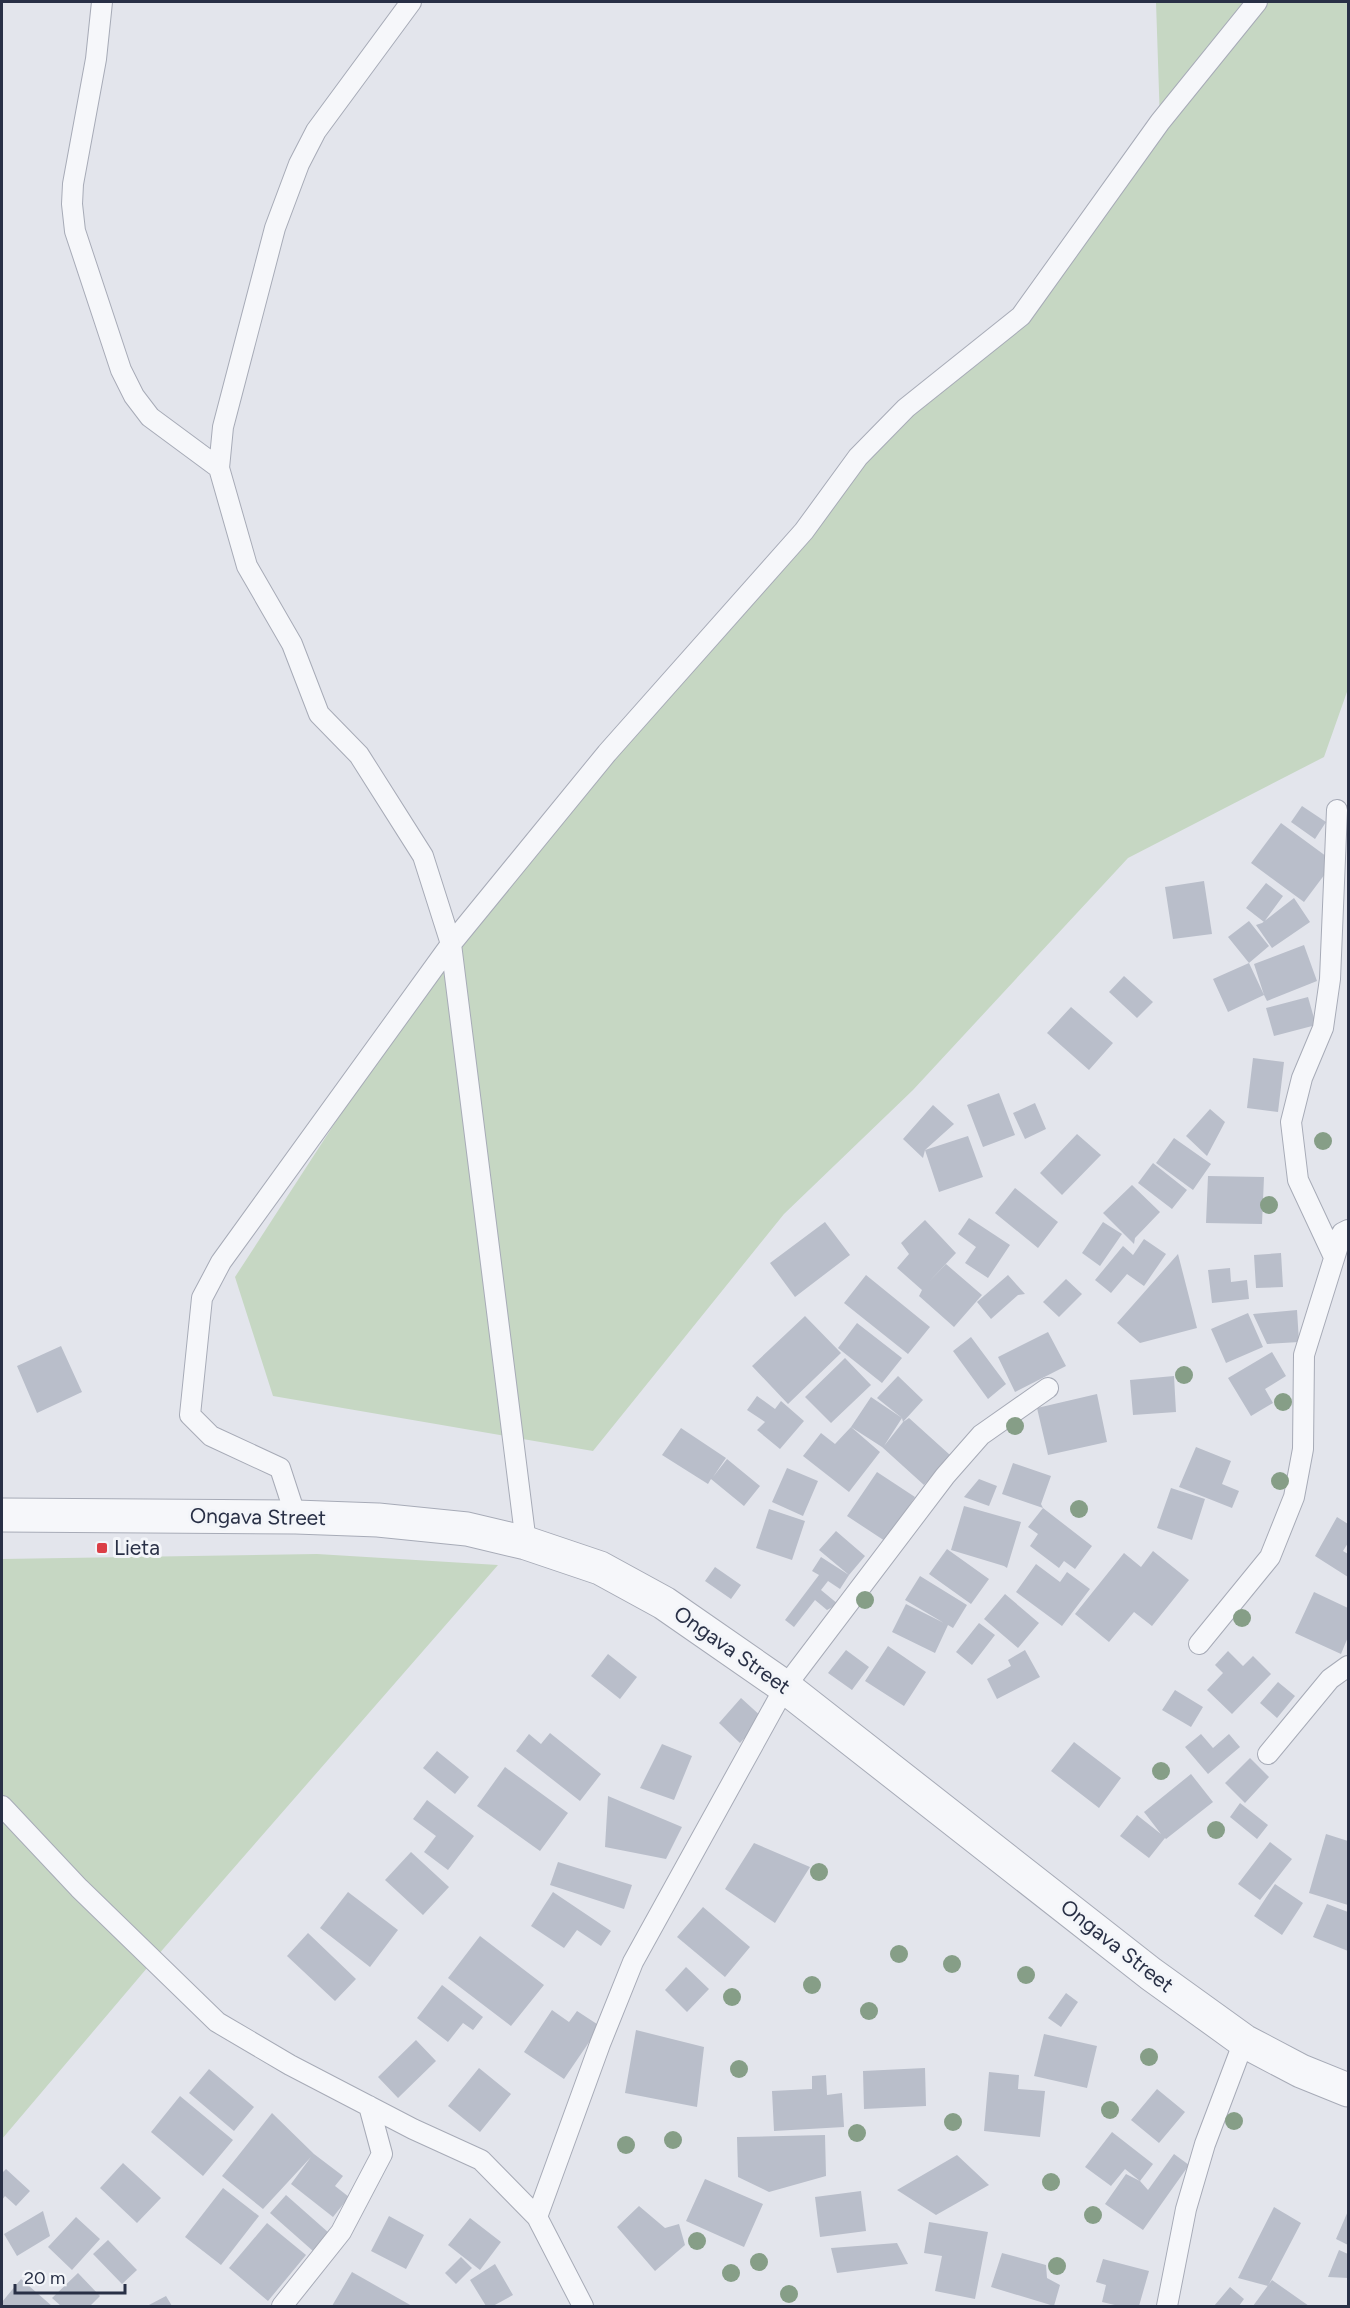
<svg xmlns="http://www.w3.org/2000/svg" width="1350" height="2308" viewBox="0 0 1350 2308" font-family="Figtree,sans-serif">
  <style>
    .green { fill: #c6d7c3 }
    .building { fill: #b9beca }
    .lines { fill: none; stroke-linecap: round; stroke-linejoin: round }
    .service-casing { stroke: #a7abb7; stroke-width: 22 }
    .tertiary-casing { stroke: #a7abb7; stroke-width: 35 }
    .service { stroke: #f6f7fa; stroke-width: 20 }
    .tertiary { stroke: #f6f7fa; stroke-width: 33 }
    .tree { fill: #869e87 }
    .poi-dot { fill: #db3e46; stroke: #f3f5f9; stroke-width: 2 }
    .labels { text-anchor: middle; stroke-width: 6; stroke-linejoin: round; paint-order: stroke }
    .street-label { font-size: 21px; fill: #293046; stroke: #f3f5f9 }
    .poi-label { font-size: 21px; fill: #293046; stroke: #f3f5f9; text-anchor: start }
  </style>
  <rect width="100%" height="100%" fill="#e3e5ec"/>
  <path class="green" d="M1156,2H1348V689L1324,757L1128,858L913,1090L784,1214L593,1451L273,1396L235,1277L451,944L858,457L1021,316L1160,122Z
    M317,1554L498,1565L164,1948L2,2139V1559Z"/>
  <path class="building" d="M1302,806L1326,822L1315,839L1291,822Z
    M1281,823L1334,862L1304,902L1251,863Z
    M1204,881L1212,934L1173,939L1165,887Z
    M1266,883L1283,896L1264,922L1246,908Z
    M1294,898L1310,922L1272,948L1256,925L1262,923Z
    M1249,921L1269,946L1249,963L1228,937Z
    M1304,945L1317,981L1267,1001L1264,995L1254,964Z
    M1249,963L1264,995L1228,1012L1213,979Z
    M1124,976L1153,1002L1137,1018L1109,992Z
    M1308,997L1316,1025L1274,1036L1266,1008Z
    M1071,1007L1113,1043L1089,1070L1047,1033Z
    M1253,1058L1284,1062L1278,1112L1247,1108Z
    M999,1093L1015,1135L983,1147L967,1105Z
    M1035,1103L1046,1129L1025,1139L1013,1113Z
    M933,1105L954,1124L925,1150L923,1158L903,1139Z
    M1210,1109L1225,1122L1207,1156L1186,1136Z
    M1077,1134L1101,1155L1062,1195L1040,1173Z
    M968,1136L983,1177L939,1192L925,1150Z
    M1174,1138L1211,1164L1193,1190L1156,1163Z
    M1153,1163L1187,1190L1172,1209L1138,1183Z
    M1208,1176L1264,1177L1262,1224L1206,1223Z
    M1132,1185L1160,1212L1135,1238L1134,1244L1103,1213Z
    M1015,1188L1058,1222L1038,1248L995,1213Z
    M969,1218L1010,1245L988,1278L965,1263L976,1247L958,1234Z
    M925,1220L956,1253L926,1285L946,1264L982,1295L954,1327L919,1296L922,1290L897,1268L909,1254L901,1243Z
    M825,1222L850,1255L795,1297L770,1263Z
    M1103,1222L1122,1234L1100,1266L1082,1253Z
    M1144,1239L1166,1254L1144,1286L1127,1274L1111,1293L1095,1280L1123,1246L1133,1255Z
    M1281,1253L1283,1287L1256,1288L1254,1255Z
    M1178,1254L1197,1328L1140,1343L1117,1323Z
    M1230,1268L1231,1282L1247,1280L1249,1299L1212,1303L1208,1270Z
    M866,1275L930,1327L908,1354L844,1303Z
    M1008,1275L1025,1294L1018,1295L991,1319L977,1302Z
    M1066,1279L1082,1294L1059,1317L1043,1302Z
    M1297,1310L1299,1342L1267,1344L1253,1314Z
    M1248,1313L1263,1347L1226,1363L1211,1329Z
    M805,1316L841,1353L788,1404L752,1366Z
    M857,1323L902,1358L882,1383L838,1348Z
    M1048,1332L1066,1366L1015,1392L998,1357Z
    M971,1337L1006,1384L988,1399L953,1351Z
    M61,1346L82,1392L37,1413L17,1366Z
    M1272,1352L1286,1376L1265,1389L1273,1403L1251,1416L1228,1378Z
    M845,1358L871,1385L831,1423L805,1397Z
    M898,1376L923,1400L903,1422L902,1418L877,1398Z
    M1174,1376L1176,1412L1133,1415L1130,1380Z
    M1097,1394L1107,1442L1048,1455L1037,1408Z
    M757,1396L775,1409L781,1401L804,1421L780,1449L757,1430L765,1422L747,1410Z
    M871,1397L902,1418L884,1446L903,1422L909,1418L950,1455L924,1485L882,1447L851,1427Z
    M851,1427L880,1452L849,1492L803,1456L821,1433L835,1444Z
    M681,1428L726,1458L713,1477L727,1459L760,1486L744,1506L711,1479L708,1484L662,1455Z
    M1196,1447L1231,1461L1222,1484L1239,1491L1232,1508L1179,1487Z
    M1013,1463L1051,1476L1041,1504L1043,1508L1002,1494Z
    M787,1468L818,1481L803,1516L772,1502Z
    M877,1472L915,1497L885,1541L847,1516Z
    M979,1479L997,1486L989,1506L964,1497Z
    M1171,1488L1205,1499L1192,1540L1157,1528Z
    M964,1506L1021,1522L1007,1568L1004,1566L951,1550Z
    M1043,1508L1092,1546L1075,1569L1064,1561L1059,1568L1030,1546L1038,1534L1028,1527Z
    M769,1509L805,1521L792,1560L756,1548Z
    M1337,1517L1348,1524V1543L1343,1551L1348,1554V1577L1315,1556Z
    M836,1531L865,1556L849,1575L819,1550Z
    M947,1549L989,1579L971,1604L929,1574Z
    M1153,1551L1189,1580L1152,1626L1134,1612L1109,1642L1075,1614L1124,1553L1141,1567Z
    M821,1557L849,1575L840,1589L828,1581L821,1590L838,1604L827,1610L815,1600L794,1627L785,1620L819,1575L812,1571Z
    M1036,1564L1060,1582L1067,1572L1090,1589L1062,1626L1016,1592Z
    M715,1567L741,1585L731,1599L705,1581Z
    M920,1576L967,1605L953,1628L948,1625L935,1653L892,1632L906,1604L944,1623L905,1600Z
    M1314,1592L1348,1608V1637L1341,1654L1295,1633Z
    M1005,1594L1039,1623L1018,1648L984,1619Z
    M979,1623L995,1635L972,1665L956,1652Z
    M888,1646L926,1672L904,1706L865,1681Z
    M846,1650L869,1667L852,1690L828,1673Z
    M1025,1650L1040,1677L997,1699L987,1679L1011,1666L1008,1660Z
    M1228,1651L1243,1666L1253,1656L1271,1674L1232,1714L1207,1690L1223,1673L1215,1665Z
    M608,1654L637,1677L620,1699L591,1676Z
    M1278,1682L1295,1696L1277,1718L1260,1703Z
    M1175,1690L1203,1707L1191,1727L1162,1710Z
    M741,1698L763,1718L740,1743L719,1723Z
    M550,1733L601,1774L580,1801L516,1751L529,1734L541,1744Z
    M1201,1734L1213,1748L1229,1734L1240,1747L1208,1774L1185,1747Z
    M1074,1742L1121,1778L1099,1808L1051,1771Z
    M662,1744L692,1756L674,1800L640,1788Z
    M437,1751L469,1777L455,1794L423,1768Z
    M1250,1758L1269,1777L1245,1803L1225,1783Z
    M505,1767L568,1813L540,1851L477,1806Z
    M1191,1774L1213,1802L1166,1839L1165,1838L1149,1858L1120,1836L1137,1815L1161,1834L1144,1812Z
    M608,1796L682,1827L666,1859L605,1847Z
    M427,1800L474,1836L448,1870L424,1852L436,1836L413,1819Z
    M1240,1803L1268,1825L1257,1839L1230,1817Z
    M1326,1834L1348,1841V1905L1309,1893Z
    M1270,1842L1292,1859L1260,1900L1238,1884Z
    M754,1843L810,1867L775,1923L725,1889Z
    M411,1852L449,1887L423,1915L385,1880Z
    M558,1862L632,1885L624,1909L550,1885Z
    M1275,1884L1303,1903L1282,1935L1254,1916Z
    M348,1892L398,1930L370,1967L320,1928Z
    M553,1892L611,1931L601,1946L577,1930L564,1948L531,1926Z
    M1327,1904L1348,1912V1951L1313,1937Z
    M703,1907L750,1947L725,1977L677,1937Z
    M308,1933L356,1979L335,2001L287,1956Z
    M480,1936L544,1985L511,2026L448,1978Z
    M686,1967L709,1989L687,2012L665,1990Z
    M442,1985L483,2017L473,2030L463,2023L448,2042L417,2018Z
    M1066,1993L1078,2002L1061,2027L1048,2018Z
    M552,2010L569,2022L577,2011L600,2026L564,2079L524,2052Z
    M636,2030L704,2047L697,2107L625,2093Z
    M1044,2034L1097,2046L1087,2088L1034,2076Z
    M416,2040L436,2061L398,2098L378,2077Z
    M479,2068L511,2094L480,2132L448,2106Z
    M925,2068L926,2106L864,2109L863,2071Z
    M209,2069L254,2107L234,2131L189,2093Z
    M989,2072L1019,2075L1018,2089L1045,2091L1040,2137L984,2131Z
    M826,2075L827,2095L842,2093L844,2127L774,2131L772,2091L812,2089V2076Z
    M1157,2089L1185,2112L1159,2143L1131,2120Z
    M180,2096L233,2140L203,2176L151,2132Z
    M272,2113L314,2154L343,2176L335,2186L349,2197L333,2217L291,2184L311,2157L263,2209L222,2176Z
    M1112,2132L1153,2164L1140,2181L1125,2169L1111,2186L1085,2167Z
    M825,2135L826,2176L769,2192L738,2177L737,2137Z
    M1174,2154L1189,2165L1143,2230L1105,2204L1126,2174L1140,2181L1148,2190Z
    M957,2155L989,2185L936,2215L897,2190Z
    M123,2163L161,2198L137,2223L100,2188Z
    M6,2169L30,2191L16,2206L5,2196L2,2200V2173Z
    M705,2179L763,2204L744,2247L686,2221Z
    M223,2188L259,2216L221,2265L185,2237Z
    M861,2191L866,2231L820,2237L815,2197Z
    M286,2195L329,2233L313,2251L270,2213Z
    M639,2206L665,2228L679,2224L685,2245L655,2271L617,2227Z
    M1274,2207L1301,2223L1268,2286L1238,2278Z
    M43,2211L50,2236L17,2256L4,2234Z
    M1348,2211V2245L1336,2239Z
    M389,2216L424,2235L406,2269L371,2251Z
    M76,2217L100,2239L72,2270L48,2247Z
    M470,2218L501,2242L480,2270L448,2245Z
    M929,2222L988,2232L975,2299L935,2291L942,2256L924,2253Z
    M267,2223L306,2255L268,2301L229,2268Z
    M108,2240L137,2270L122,2284L93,2254Z
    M897,2243L908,2264L837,2273L831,2248Z
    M1339,2250L1348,2254V2278L1328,2277Z
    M1002,2253L1046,2265L1047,2278L1060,2285L1054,2306L991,2287Z
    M461,2257L472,2268L456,2284L445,2273Z
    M1103,2259L1149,2271L1139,2306H1119L1102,2302L1106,2285L1096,2282Z
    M495,2264L513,2295L493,2306H486L470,2280Z
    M352,2272L412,2306H332Z
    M78,2273L100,2296L90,2306H61L52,2298Z
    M21,2279L52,2306H2V2302Z
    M1272,2280L1309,2306H1253Z
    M1230,2287L1244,2299L1239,2306H1214Z
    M166,2296L172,2306H147Z"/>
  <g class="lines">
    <g class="service-casing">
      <path id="service" d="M102,2L96,59L73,184L72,204L75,231L121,370L134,396L150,417L219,468
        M411,2L316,131L299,164L275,228L223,427L219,468L247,566L292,644L319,714L359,755L423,856L451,944L526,1543
        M1334,1257L1298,1180L1291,1122L1302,1078L1323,1028L1330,979L1337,810
        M296,1517L280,1468L211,1436L190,1415L202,1298L221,1262L451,944L607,753L804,531L858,457L906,408L1021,316L1160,122L1257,2
        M1199,1644L1270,1557L1294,1497L1303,1449L1304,1355L1342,1233L1348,1230
        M1268,1754L1330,1679L1348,1666
        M2,1806L79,1888L217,2022L290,2065L413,2129L481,2160L537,2217L583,2306
        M537,2217L600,2044L633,1962L785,1687L945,1476L981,1435L1048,1388
        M282,2306L341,2232L382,2154L369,2106
        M1167,2306L1186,2209L1205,2144L1244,2041"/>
    </g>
    <g class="tertiary-casing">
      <path id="tertiary" d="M2,1515L296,1517L378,1520L467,1529L526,1543L600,1568L664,1603L785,1687L1151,1974L1244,2041L1301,2071L1348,2090"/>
    </g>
    <use href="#service" class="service"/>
    <use href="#tertiary" class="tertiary"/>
  </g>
  <g class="tree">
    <circle cx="1323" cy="1141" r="9"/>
    <circle cx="1269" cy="1205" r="9"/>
    <circle cx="1184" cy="1375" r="9"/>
    <circle cx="1283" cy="1402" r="9"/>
    <circle cx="1015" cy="1426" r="9"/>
    <circle cx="1280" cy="1481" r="9"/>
    <circle cx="1079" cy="1509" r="9"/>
    <circle cx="865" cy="1600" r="9"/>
    <circle cx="1242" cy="1618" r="9"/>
    <circle cx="1161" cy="1771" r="9"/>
    <circle cx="1216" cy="1830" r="9"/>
    <circle cx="819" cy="1872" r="9"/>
    <circle cx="899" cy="1954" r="9"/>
    <circle cx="952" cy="1964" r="9"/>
    <circle cx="1026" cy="1975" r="9"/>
    <circle cx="812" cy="1985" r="9"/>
    <circle cx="732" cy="1997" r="9"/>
    <circle cx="869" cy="2011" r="9"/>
    <circle cx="1149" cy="2057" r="9"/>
    <circle cx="739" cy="2069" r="9"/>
    <circle cx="1110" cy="2110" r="9"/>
    <circle cx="1234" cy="2121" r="9"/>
    <circle cx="953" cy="2122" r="9"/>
    <circle cx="857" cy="2133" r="9"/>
    <circle cx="673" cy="2140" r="9"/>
    <circle cx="626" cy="2145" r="9"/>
    <circle cx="1051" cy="2182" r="9"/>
    <circle cx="1093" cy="2215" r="9"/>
    <circle cx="697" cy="2241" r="9"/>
    <circle cx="759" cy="2262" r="9"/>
    <circle cx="1057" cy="2266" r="9"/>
    <circle cx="731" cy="2273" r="9"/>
    <circle cx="789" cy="2294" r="9"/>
  </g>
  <rect class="poi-dot" x="96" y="1542" width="12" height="12" rx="3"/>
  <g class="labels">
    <g class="street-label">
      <text transform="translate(258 1517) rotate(1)" y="7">Ongava Street</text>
      <text transform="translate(732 1650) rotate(35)" y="7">Ongava Street</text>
      <text transform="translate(1117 1946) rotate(38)" y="7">Ongava Street</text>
    </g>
    <g class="poi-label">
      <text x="114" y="1555">Lieta</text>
    </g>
  </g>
  <rect width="1350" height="2308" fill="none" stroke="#293046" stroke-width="6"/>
  <path d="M15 2284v9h110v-9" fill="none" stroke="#293046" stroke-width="3"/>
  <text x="24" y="2284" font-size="18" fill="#293046" stroke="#f3f5f9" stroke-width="4.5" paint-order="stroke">20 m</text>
</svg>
